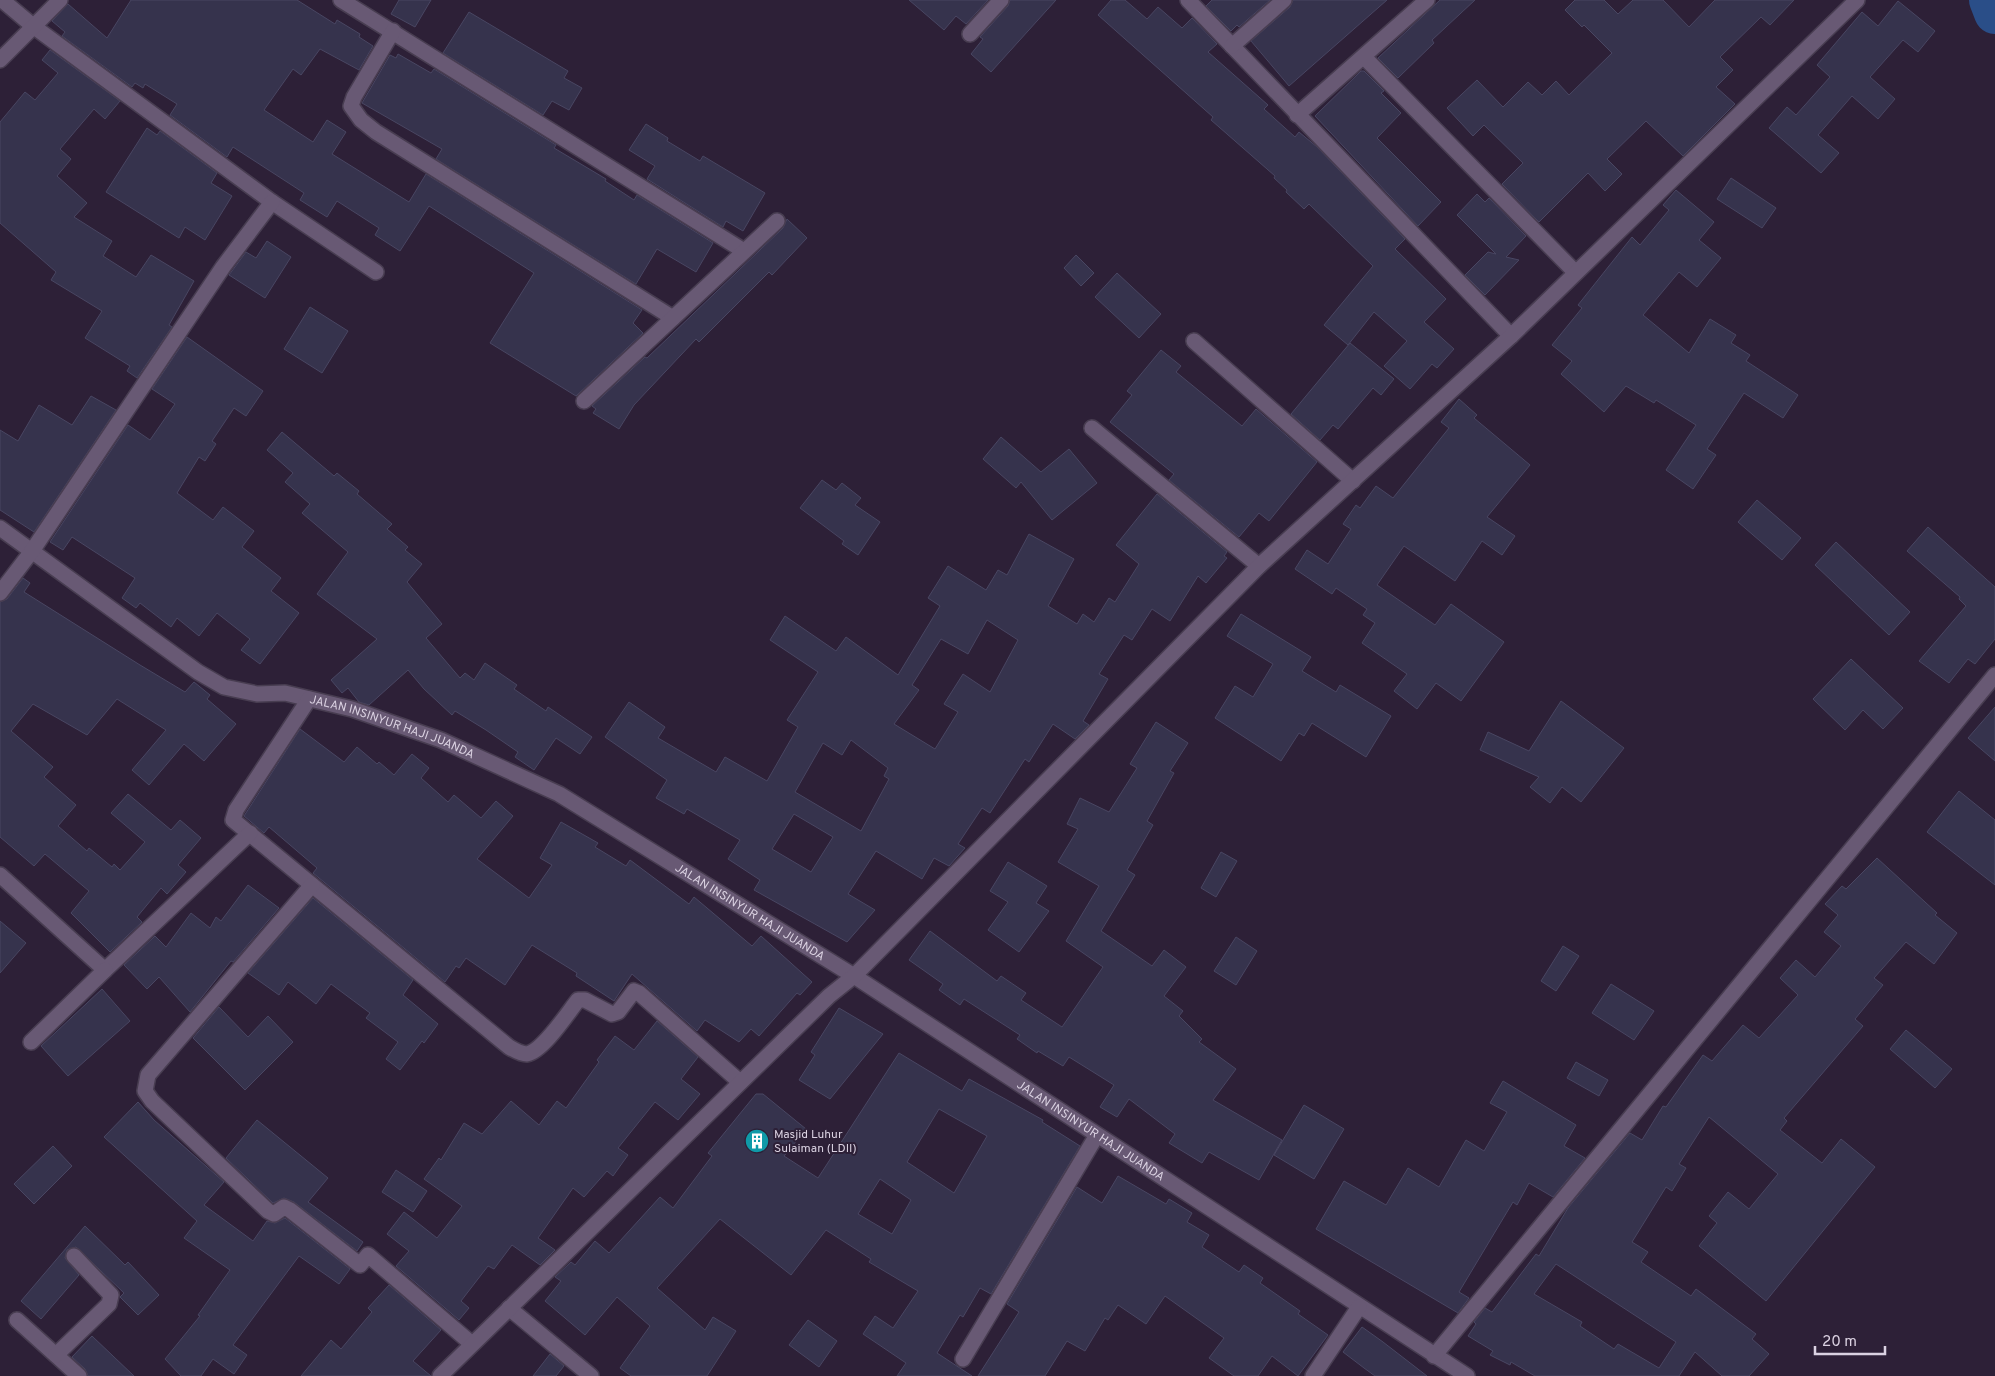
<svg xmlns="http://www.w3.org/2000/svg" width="1995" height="1376" viewBox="0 0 1995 1376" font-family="Overpass,sans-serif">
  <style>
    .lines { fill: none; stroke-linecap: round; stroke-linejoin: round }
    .river { stroke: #2a4e88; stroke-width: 42 }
    .building { fill: #36334d; stroke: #494662; fill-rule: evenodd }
    .minor-casing { stroke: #483d51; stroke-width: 18 }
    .minor { stroke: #685974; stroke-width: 15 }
    .labels { text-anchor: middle; stroke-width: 4; stroke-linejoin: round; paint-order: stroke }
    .street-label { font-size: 12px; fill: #dbd2e2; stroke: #2d2037 }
    .poi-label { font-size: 12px; fill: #dbd2e2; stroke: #2d2037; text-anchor: start }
  </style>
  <rect width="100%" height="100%" fill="#2d2037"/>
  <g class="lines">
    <path class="river" d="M1990,0L1995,13"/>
  </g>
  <path class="building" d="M131,0H297L335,24L337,20L360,34L359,37L373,46L359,70L320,49L301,75L293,69L264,110L313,142L327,120L346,132L332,154L409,202L426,174L642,310L633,323L643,333L576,396L490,343L534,273L429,206L400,251L375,235L379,228L337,201L327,217L300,200L304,193L233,147L227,157L170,115L177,104L145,84L143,88L135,83L132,87L62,36L65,32L52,21L68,4L107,38Z
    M399,0H431L415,27L391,14Z
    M909,0H988L966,24L956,16L944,30Z
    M1010,0H1056L991,72L971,54L983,39L980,37L1008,6Z
    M1111,0H1125L1147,19L1158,7L1182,28L1192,18L1217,44L1208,52L1268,105L1264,109L1295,137L1299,132L1317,147L1405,239L1395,249L1446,299L1424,322L1454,349L1437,368L1432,364L1410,389L1384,366L1407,341L1374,312L1348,345L1324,325L1373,266L1309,204L1304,209L1286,192L1287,190L1274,178L1275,176L1211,120L1213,117L1098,15Z
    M1212,0H1270L1239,27L1237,25L1231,31L1206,6Z
    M1293,0H1387L1289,86L1251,41L1290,7Z
    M1440,0H1475L1432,40L1434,43L1398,78L1378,58Z
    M1575,0H1604L1618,14L1633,0H1663L1689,27L1715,0H1794L1770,25L1761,17L1720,57L1733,70L1716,87L1735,104L1683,156L1646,121L1607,159L1622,174L1605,191L1588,173L1539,222L1502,184L1523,163L1484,125L1473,136L1447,108L1477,80L1503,107L1528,82L1542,95L1556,81L1569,95L1612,53L1584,25L1582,27L1565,10Z
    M1898,1L1935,31L1918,52L1903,40L1870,77L1895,99L1878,119L1852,96L1818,135L1839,153L1821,173L1769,128L1787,107L1796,115L1830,77L1817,65L1862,12L1878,26Z
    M469,12L568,71L564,78L582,88L569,110L552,101L543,115L443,53Z
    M50,50L120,101L105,119L94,109L60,149L71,159L57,176L87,203L74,217L112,241L103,256L136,277L151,255L194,281L169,325L172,327L137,378L127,371L130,366L85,338L102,311L51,280L56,272L0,223V122L25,92L35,100L58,73L42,60Z
    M398,54L431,73L434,69L556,145L554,148L606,179L605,181L634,200L637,195L713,243L696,272L657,249L636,284L436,159L442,149L362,103L390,55L396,58Z
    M1361,71H1364L1384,91L1381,93L1401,113L1377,138L1441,202L1418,226L1315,116Z
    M646,124L668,138L667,141L700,161L703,156L765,193L743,231L726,221L723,227L647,179L655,166L629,150Z
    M147,128L157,135L160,131L217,173L211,183L232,196L205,240L185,227L179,238L106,192Z
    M1731,178L1776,208L1762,228L1717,199Z
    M1676,190L1714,222L1699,240L1721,258L1697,287L1679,272L1643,315L1689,353L1710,319L1736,335L1731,343L1750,355L1746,361L1798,395L1783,418L1744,393L1707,449L1716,455L1693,489L1666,470L1696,425L1656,400L1654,403L1626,386L1604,412L1561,374L1572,361L1552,345L1582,308L1578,305L1632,237L1640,245L1669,210L1663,205Z
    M1477,194L1485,202L1489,198L1526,236L1506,257L1519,260L1485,295L1465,275L1488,252L1496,254L1457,215Z
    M787,219L807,238L772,275L769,272L699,342L696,339L634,405L619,429L593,413L596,409L592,406L645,357L647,358L783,228Z
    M267,241L291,257L265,298L229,275L246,252L256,258Z
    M1076,255L1094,273L1081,286L1064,268Z
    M1117,273L1161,314L1139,338L1095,297Z
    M310,307L348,331L322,373L284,349Z
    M187,337L263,391L246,416L234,408L212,441L216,444L205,461L199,457L177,493L213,520L223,507L254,531L242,547L281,578L271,591L299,613L260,664L241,650L250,639L217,613L199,636L177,618L171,627L140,603L136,608L122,598L135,578L72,537L63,550L50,542L128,425L150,440L175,404L152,389Z
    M1350,343L1394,379L1381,395L1373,388L1338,429L1333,425L1320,440L1291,414Z
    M1161,350L1181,366L1176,372L1242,426L1256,409L1317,462L1269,521L1259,513L1239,537L1169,480L1174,474L1110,422L1132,395L1127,391Z
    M91,396L116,410L34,532L0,510V430L18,441L39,405L72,425Z
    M1459,399L1477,415L1474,418L1530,465L1487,517L1515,536L1502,555L1482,541L1455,581L1404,546L1377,585L1435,625L1451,604L1504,642L1461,701L1436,683L1417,709L1394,691L1407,674L1362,643L1375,623L1363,615L1367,609L1336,588L1332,594L1295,569L1307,550L1328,564L1351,529L1343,524L1356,505L1360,508L1376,486L1393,498L1449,428L1441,422Z
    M282,432L334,476L337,473L359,491L357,494L392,524L387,529L408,547L405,550L422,564L407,582L442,624L426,638L460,678L465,673L474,680L485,663L517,685L514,689L546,711L548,707L592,737L580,754L556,738L534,770L515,757L518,752L486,730L455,711L452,715L424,689L408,670L369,705L359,702L348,688L342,693L331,680L377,639L317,594L348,552L302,513L310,504L285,482L293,473L267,450Z
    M1001,437L1041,472L1069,449L1097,483L1052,520L1021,482L1016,488L983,459Z
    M822,480L836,490L842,483L861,498L855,505L880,522L858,555L842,544L844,541L800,508Z
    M1157,494L1227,552L1224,556L1227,558L1206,583L1198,576L1170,621L1152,609L1132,640L1124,635L1099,674L1108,679L1083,721L1089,725L1075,739L1053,724L1029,762L1025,759L990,813L982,808L958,844L965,848L949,866L934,858L922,879L876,851L848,894L875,910L847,942L754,890L760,880L728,859L740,840L687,809L684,814L656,798L667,780L605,737L629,702L665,727L658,738L716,772L725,757L767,781L798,727L787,720L818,672L770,640L785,616L836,651L846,637L898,675L940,606L928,598L948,566L986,590L998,570L1007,575L1029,534L1074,559L1048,606L1077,624L1083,614L1094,622L1109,598L1115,602L1139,564L1116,545ZM987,620L1018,640L990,692L963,674L944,704L958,712L935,749L894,724L919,690L912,685L941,639L968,654ZM851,740L888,768L884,776L889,779L861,831L795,792L823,743L842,755ZM794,814L833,837L811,872L772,849Z
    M1757,500L1801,538L1782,560L1738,522Z
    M1928,527L1995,587V639L1975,664L1968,659L1949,683L1919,661L1966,606L1959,599L1960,597L1907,551Z
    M1836,542L1910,612L1889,635L1815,565Z
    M23,578L30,583L24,592L140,665L185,692L194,682L210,695L207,699L236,724L204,761L184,744L149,785L132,770L166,730L117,699L87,735L33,704L11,731L53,767L44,777L76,805L58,826L87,851L89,848L112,867L114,864L120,870L145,842L111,813L128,794L171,830L180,820L201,838L178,865L186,872L167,894L161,888L137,917L142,922L110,952L71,913L89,891L45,854L34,866L0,837V602L7,599Z
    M1241,614L1311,657L1302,671L1336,692L1340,685L1391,716L1366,757L1312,723L1304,736L1299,733L1281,761L1215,718L1235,686L1253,697L1273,664L1227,636Z
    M1851,659L1903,708L1883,729L1863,710L1845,730L1813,699Z
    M1561,701L1624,748L1581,802L1562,787L1550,803L1530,787L1539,777L1480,750L1488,732L1529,751Z
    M1995,707V761L1968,738Z
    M1156,722L1188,743L1170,771L1174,773L1147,821L1153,825L1127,870L1135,875L1101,931L1152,966L1164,950L1186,967L1164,996L1183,1011L1179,1016L1202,1039L1199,1042L1236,1069L1213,1100L1282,1140L1259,1180L1209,1152L1202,1163L1169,1143L1175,1134L1129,1099L1117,1117L1100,1107L1114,1085L1069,1057L1063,1066L1038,1051L1037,1053L1017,1039L1020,1035L964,999L960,1005L939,990L943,984L909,960L930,931L997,981L1001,976L1026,993L1021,1000L1062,1027L1103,967L1066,941L1099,886L1058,862L1078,829L1067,824L1080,798L1109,812L1137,768L1130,764Z
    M300,729L344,762L357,747L377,764L379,762L394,775L412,754L429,768L421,778L448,802L454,795L481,818L496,801L513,816L477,859L529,898L552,865L540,858L561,822L598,843L595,847L626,866L630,860L689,904L694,897L752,946L761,936L812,982L800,995L797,993L759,1036L751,1029L739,1042L705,1020L697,1031L632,974L614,1001L576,976L577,973L532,945L505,985L466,958L459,968L456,966L445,982L313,873L317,868L269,827L264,833L244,816Z
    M1959,791L1995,820V885L1927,832Z
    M1221,852L1237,861L1216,897L1201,888Z
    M1877,858L1937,913L1935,915L1957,933L1934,964L1906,942L1874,978L1883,985L1855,1019L1863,1026L1784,1118L1787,1121L1780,1130L1822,1163L1841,1139L1875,1167L1766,1301L1699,1246L1717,1223L1709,1216L1728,1192L1749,1209L1778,1174L1709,1117L1679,1164L1686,1168L1672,1191L1666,1187L1632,1242L1648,1252L1641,1262L1691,1296L1696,1289L1756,1334L1752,1339L1769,1354L1749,1376H1722L1695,1352L1679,1376H1535L1511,1362L1510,1365L1490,1355L1493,1351L1468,1336L1476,1324L1474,1322L1485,1308L1492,1312L1536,1254L1539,1256L1568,1208L1630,1133L1642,1140L1663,1106L1666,1107L1703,1055L1712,1061L1743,1025L1759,1038L1798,995L1780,978L1796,960L1815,977L1841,946L1824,932L1838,915L1825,904L1842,886L1846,889ZM1556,1264L1676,1342L1659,1368L1618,1344L1614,1349L1580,1326L1582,1322L1534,1294Z
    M1008,862L1047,886L1036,903L1049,911L1019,952L988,930L1008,902L990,891Z
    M248,885L279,908L233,962L231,961L190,1012L159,977L147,989L124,965L155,936L166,947L191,913L210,928L216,917L221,921Z
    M313,898L413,980L403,995L438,1024L424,1043L422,1041L400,1070L386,1059L398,1042L366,1018L370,1013L331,984L316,1004L288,982L279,995L248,973Z
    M0,921L26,943L0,973Z
    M1236,937L1257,951L1236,985L1214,971Z
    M1563,946L1579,956L1556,991L1541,981Z
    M1611,984L1654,1011L1634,1040L1592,1013Z
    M102,989L130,1021L68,1076L41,1046Z
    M219,1007L248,1037L268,1016L293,1042L245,1090L193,1038Z
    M839,1008L883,1034L830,1099L799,1080L815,1055L811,1052Z
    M657,1021L698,1057L681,1079L700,1094L678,1120L655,1102L618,1148L628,1155L613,1176L607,1171L584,1197L573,1188L538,1238L555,1250L540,1265L512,1245L494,1269L488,1266L461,1301L469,1308L459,1320L396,1266L409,1251L387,1234L404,1212L437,1238L462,1206L424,1179L439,1158L441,1160L464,1123L482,1134L511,1101L539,1125L557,1101L566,1108L599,1062L597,1060L615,1036L634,1050Z
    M1906,1030L1952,1069L1935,1088L1890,1049Z
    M899,1053L962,1091L969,1079L1043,1120L1042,1122L1080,1146L991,1294L980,1288L963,1317L960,1315L937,1353L972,1376H897L906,1363L863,1334L875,1316L893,1328L918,1291L869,1262L871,1259L826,1230L791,1275L720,1219L657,1288L705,1330L713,1317L736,1331L707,1376H631L620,1368L650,1326L617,1297L585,1335L545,1301L561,1281L555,1277L571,1262L575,1265L595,1241L609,1253L660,1197L673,1208L712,1156L708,1153L756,1094H763L806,1129L784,1156L818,1178ZM939,1109L987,1136L954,1193L907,1162ZM880,1179L911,1200L892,1234L858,1214Z
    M1576,1062L1608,1080L1599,1096L1567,1078Z
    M1503,1081L1576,1125L1564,1146L1585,1158L1553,1197L1529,1183L1517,1205L1513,1202L1459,1292L1469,1298L1458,1313L1316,1229L1344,1181L1386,1205L1408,1168L1439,1187L1466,1140L1484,1151L1507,1112L1490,1103Z
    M138,1102L154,1120L224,1182L204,1205L253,1241L267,1221L275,1223L285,1218L350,1269L339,1284L299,1256L233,1345L247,1355L234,1374L213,1359L201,1376H181L165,1359L200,1316L198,1315L230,1270L184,1238L197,1221L104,1137Z
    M1304,1105L1344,1129L1314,1179L1274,1155Z
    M257,1120L328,1178L308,1202L363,1242L357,1251L294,1202L284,1198L273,1203L226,1158Z
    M53,1146L72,1166L34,1204L14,1184Z
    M396,1170L427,1191L413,1212L382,1192Z
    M1118,1176L1166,1204L1169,1199L1192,1213L1187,1222L1209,1235L1202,1247L1239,1272L1244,1265L1263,1278L1260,1283L1300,1311L1298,1314L1328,1335L1298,1376L1272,1356L1258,1376H1234L1209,1358L1224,1338L1165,1296L1146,1324L1118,1305L1108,1320L1105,1318L1085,1351L1067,1341L1045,1376H978L1019,1312L1007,1304L1077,1187L1102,1203Z
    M85,1226L125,1265L128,1262L159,1295L138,1315L120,1297L124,1293L76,1247L67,1250L65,1258L79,1275L41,1319L21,1301Z
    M389,1285L441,1330L413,1361L431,1376H301L331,1340L341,1349L372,1312L368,1308Z
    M808,1320L837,1341L819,1367L789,1345Z
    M1362,1327L1383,1342L1427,1376H1375L1364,1368L1343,1352Z
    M92,1336L134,1376H88L85,1369L72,1357Z
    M550,1354L564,1366L556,1376H533Z"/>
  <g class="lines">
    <g class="minor-casing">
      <g id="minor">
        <path d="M2,0L33,26L272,202L376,272"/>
        <path d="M341,0L744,251"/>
        <path d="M1188,0L1511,336"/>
        <path d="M393,31L354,97L351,106L361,120L376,132L673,318"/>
        <path d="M970,34L1001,0"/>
        <path d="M1232,46L1284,0"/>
        <path d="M1364,57L1575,272"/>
        <path d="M0,60L60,0"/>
        <path d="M1297,115L1427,0"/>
        <path d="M1194,341L1353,481"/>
        <path d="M584,401L777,221"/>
        <path d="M1092,428L1259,566"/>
        <path id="s1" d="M0,528L198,672L224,687L257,694L285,693L352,709L441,740L559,794L854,976L1467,1376"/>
        <path d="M0,593L32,551L223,267L272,202"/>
        <path d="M309,699L236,810L233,820L509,1047C514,1050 521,1054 527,1054C543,1051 567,1014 578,1000H585L612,1014L618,1012L634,991L639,993L740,1082"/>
        <path d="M0,875L105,970L250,833"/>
        <path d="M312,885L148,1075L145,1091L152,1101L268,1211L274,1214L284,1207L290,1210L360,1265L368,1255L472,1344"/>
        <path d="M31,1042L105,970"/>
        <path d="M509,1308L591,1376"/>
        <path d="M17,1320L79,1376"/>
        <path d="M56,1355L109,1304L111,1295L74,1256"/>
        <path d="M1434,1356L1995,675"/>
        <path d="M963,1359L1097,1135"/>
        <path d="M440,1376L829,996L854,976L1259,566L1511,336L1857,0"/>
        <path d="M1313,1376L1359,1307"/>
      </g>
    </g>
    <use href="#minor" class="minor"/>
  </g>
  <defs>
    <g id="building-disc" transform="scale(1.25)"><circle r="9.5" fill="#0f9aa8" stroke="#2d2037"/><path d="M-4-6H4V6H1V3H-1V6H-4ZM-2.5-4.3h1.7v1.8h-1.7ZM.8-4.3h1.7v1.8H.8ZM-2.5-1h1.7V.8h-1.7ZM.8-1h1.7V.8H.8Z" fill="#fff"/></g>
  </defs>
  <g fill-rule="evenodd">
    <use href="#building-disc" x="757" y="1141"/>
  </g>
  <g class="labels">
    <g class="street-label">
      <text dy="4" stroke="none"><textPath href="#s1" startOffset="449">JALAN INSINYUR HAJI JUANDA</textPath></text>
      <text dy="4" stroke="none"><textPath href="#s1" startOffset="854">JALAN INSINYUR HAJI JUANDA</textPath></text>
      <text dy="4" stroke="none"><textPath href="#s1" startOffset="1259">JALAN INSINYUR HAJI JUANDA</textPath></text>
    </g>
    <g class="poi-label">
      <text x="774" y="1138">Masjid Luhur<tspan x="774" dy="14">Sulaiman (LDII)</tspan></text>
    </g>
  </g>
  <path d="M1815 1346v8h70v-8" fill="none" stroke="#dbd2e2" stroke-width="2.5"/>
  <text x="1822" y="1346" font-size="15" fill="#dbd2e2" stroke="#2d2037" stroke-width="4" paint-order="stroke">20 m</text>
</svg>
